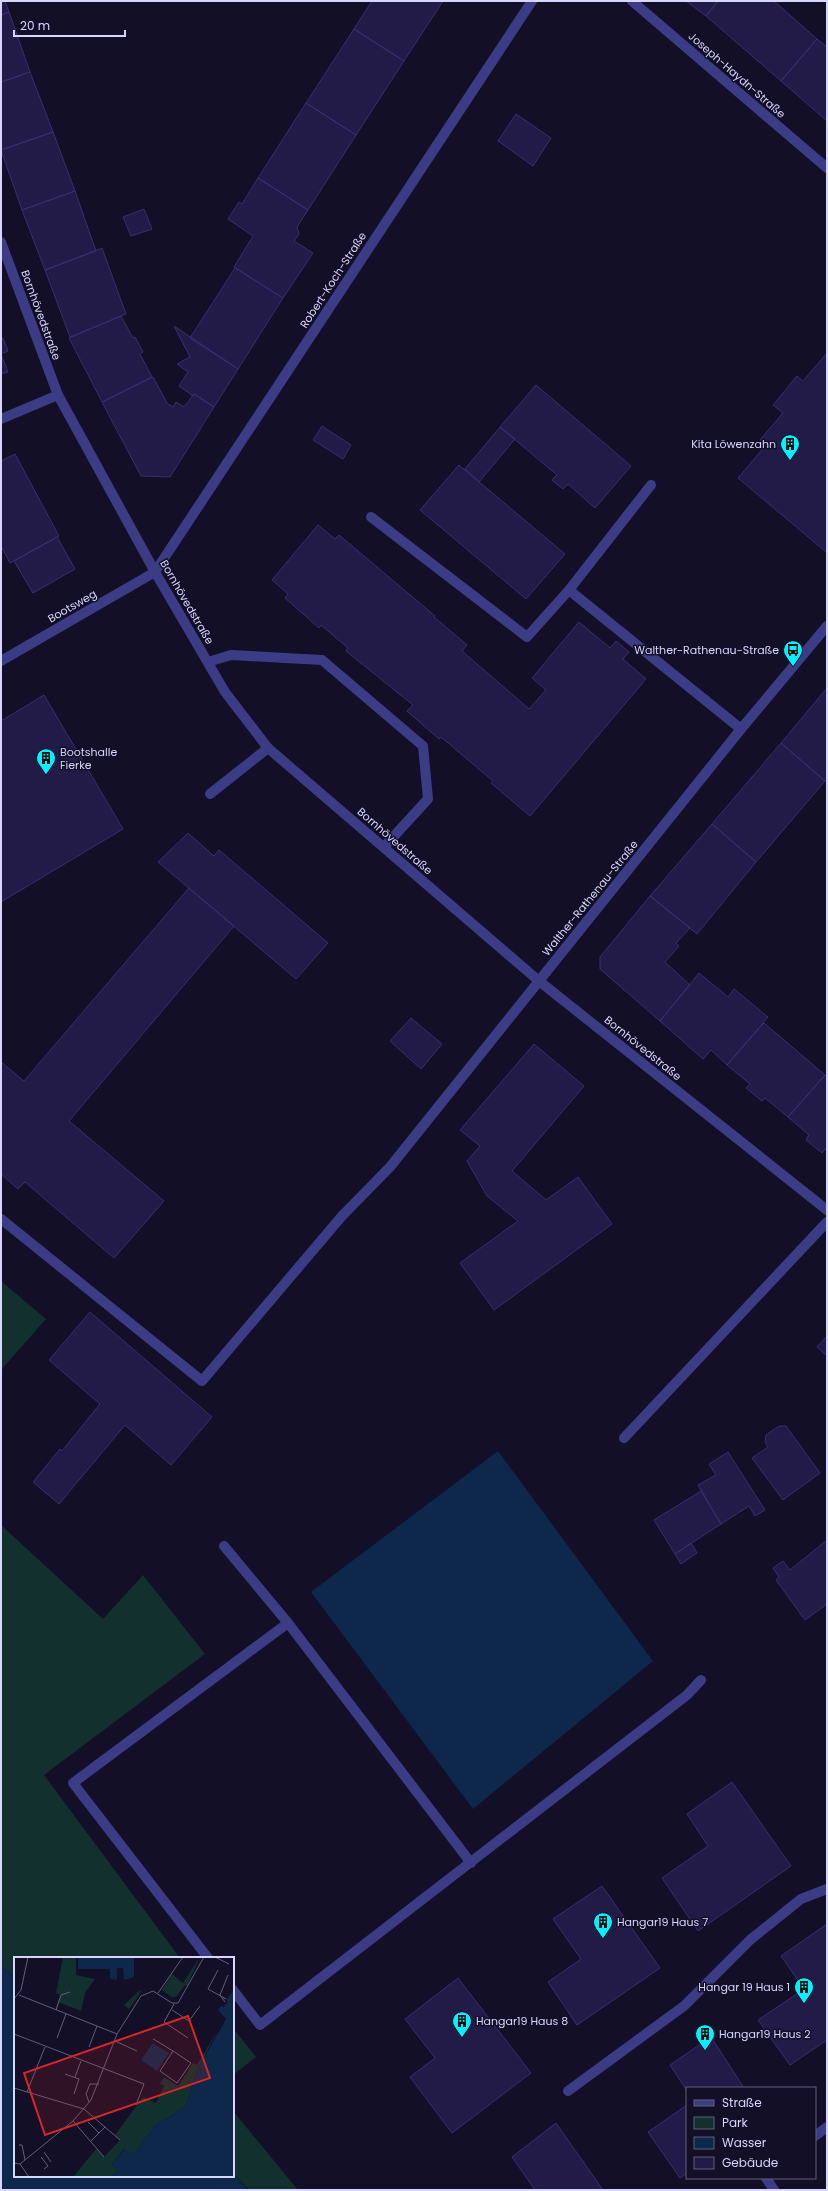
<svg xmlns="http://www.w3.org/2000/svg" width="828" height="2191" viewBox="0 0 828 2191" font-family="Poppins,sans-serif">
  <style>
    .green { fill: #12302e }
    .water { fill: #0e284b }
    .building { fill: #221b47; stroke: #382e73 }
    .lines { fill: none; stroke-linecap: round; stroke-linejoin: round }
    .lane { stroke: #3b3c85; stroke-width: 10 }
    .street { stroke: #3b3c85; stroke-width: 10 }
    .labels { text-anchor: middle; stroke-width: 3; stroke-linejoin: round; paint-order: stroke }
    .street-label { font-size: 11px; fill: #d8d5ff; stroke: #120f26 }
    .poi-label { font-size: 11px; fill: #d8d5ff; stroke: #120f26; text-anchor: start }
    .inset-road { fill: none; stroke: #615e7d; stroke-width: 1 }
    .view { fill: #d62828; fill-opacity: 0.15; stroke: #d62828; stroke-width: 2 }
    .inset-edge { fill: none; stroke: #d8d5ff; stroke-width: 2 }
  </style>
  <rect width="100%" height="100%" fill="#120f26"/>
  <path class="green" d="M1,1281L46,1319L1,1370Z
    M1,1525L103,1619L143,1575L205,1654L44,1775L180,1958H15V1977L1,1966Z
    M233,2028L256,2057L233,2075Z
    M233,2111L298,2190H249L233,2173Z"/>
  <path class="water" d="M498,1451L653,1661L473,1809L311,1592Z
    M1,1966L15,1977V2176H233V2173L248,2190H1Z"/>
  <path class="building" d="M1,1H5L9,12L1,15Z
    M372,1H443L404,61L354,29Z
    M686,1H718L706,16Z
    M718,1H774L817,39L781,81L706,16Z
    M9,12L30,72L1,82V15Z
    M354,29L404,61L356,135L306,103Z
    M817,39L827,47V121L781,81Z
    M30,72L53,132L1,150V82Z
    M306,103L356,135L308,210L258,178Z
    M516,114L551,138L533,166L498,141Z
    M53,132L75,191L22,210L1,150Z
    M258,178L308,210L297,227L299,234L294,241L313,253L283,298L234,267L253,236L228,219L239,202L242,204Z
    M75,191L96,251L45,270L22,210Z
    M144,209L152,229L131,236L123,217Z
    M102,248L126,314L70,337L45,270Z
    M235,268L283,298L238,369L190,338Z
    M121,316L133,338L135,337L143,352L140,354L152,377L102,402L69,338Z
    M174,326L238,369L214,407L194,394L193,396L179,386L188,372L177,364L190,357Z
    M3,338L8,351L1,354L8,372L1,374V339Z
    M827,353V550L826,552L738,478L766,445L760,440L783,413L773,405L797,376L803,381Z
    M153,377L167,403L173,407L176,402L184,407L194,394L214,407L170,477L141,476L102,402Z
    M536,385L631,466L595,508L568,484L563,489L552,480L557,475L500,427Z
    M322,426L351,445L343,459L313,440Z
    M500,427L515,439L479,482L465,469Z
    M15,454L59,536L10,563L1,546V461Z
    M459,465L565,554L526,599L420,510Z
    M318,525L335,539L339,535L435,616L434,617L467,645L462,651L529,709L546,690L532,678L579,622L610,648L616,641L629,652L623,659L646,679L530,816L491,783L493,781L441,737L439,739L407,711L413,705L346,651L348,648L321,625L319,628L285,598L288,594L272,580Z
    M57,537L75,569L33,593L14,561Z
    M827,688V779L825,781L781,743Z
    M44,695L123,829L1,902V721Z
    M781,743L825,781L756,862L712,824Z
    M712,824L756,862L697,934L650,896Z
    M188,833L214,856L219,850L328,943L296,979L158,862Z
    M189,888L234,926L69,1121L164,1201L114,1258L25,1182L18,1189L1,1174V1062L24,1081Z
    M650,896L690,928L676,943L679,946L665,962L690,985L660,1021L600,969V957Z
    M699,973L728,997L734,989L768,1017L727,1065L711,1050L703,1059L660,1021Z
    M411,1018L442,1044L421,1069L390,1041Z
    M764,1023L825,1075L788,1117L765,1098L762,1101L746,1088L750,1084L727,1065Z
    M534,1044L584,1086L512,1171L546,1200L578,1177L612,1224L494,1310L460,1263L518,1221L487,1196L467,1161L480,1146L460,1130Z
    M825,1075L827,1077V1151L825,1149L822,1153L806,1140L809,1135L788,1117Z
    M90,1312L212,1417L171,1465L125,1425L59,1504L33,1482L60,1449L62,1451L100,1404L49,1360Z
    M827,1336V1356L817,1347Z
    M779,1426H786L820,1473L783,1500L752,1458L768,1447L765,1442L766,1435Z
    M728,1452L765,1510L755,1516L749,1506L721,1524L698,1485L716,1475L709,1464Z
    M701,1491L721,1524L675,1554L654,1520Z
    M827,1540V1604L805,1620L776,1580L779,1577L773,1568L783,1561L790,1570Z
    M691,1543L697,1553L681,1564L675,1554Z
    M732,1782L791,1866L698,1931L662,1878L708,1846L687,1814Z
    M602,1886L660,1968L577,2025L548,1982L581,1959L553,1919Z
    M827,1924V2040L790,2065L758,2020L804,1989L781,1956Z
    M458,1978L531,2073L452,2133L410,2077L435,2058L405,2019Z
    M711,2037L744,2088H687V2091L670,2065Z
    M687,2105V2173L680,2178L648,2132Z
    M556,2123L603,2190H535L512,2157Z"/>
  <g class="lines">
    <path class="lane" d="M371,517L527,637L569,590L651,485
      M569,590L741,729
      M208,662L231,655L322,660L423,746L428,799L384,847
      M210,794L268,748
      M1,1219L202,1381L342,1216L390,1167L539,981
      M624,1438L827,1222
      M224,1546L288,1623
      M208,1958L73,1783L288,1623L471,1863
      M233,1990L260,2025L687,1695L701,1680
      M568,2091L684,2006L750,1940L801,1899L827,1889
      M815,2136L827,2127
      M766,2178L774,2190"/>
    <path class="street" d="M632,1L827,168
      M1,242L58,395L155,572L225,692L268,748L539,981L827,1210
      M1,419L58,395
      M1,661L155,572L532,1
      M539,981L741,729L827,626"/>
  </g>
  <defs>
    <g id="building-pin" transform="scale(1)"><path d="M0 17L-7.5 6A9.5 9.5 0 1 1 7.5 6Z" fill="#02f1fd" stroke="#120f26"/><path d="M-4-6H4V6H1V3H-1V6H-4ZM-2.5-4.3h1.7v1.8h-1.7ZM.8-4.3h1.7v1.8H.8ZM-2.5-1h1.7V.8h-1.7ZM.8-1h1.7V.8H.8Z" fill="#111"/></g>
    <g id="bus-pin" transform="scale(1)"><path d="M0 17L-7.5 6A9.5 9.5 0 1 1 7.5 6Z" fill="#02f1fd" stroke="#120f26"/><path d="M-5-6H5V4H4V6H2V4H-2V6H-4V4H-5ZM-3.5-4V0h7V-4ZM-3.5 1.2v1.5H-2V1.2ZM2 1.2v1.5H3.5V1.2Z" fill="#111"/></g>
  </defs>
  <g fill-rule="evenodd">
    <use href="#building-pin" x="790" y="444"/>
    <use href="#bus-pin" x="793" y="650"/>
    <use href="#building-pin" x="46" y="758"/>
    <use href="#building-pin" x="603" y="1922"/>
    <use href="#building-pin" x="804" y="1987"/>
    <use href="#building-pin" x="462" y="2021"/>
    <use href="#building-pin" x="705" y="2034"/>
  </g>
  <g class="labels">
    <g class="street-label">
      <text transform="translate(737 75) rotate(41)" y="4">Joseph-Haydn-Straße</text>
      <text transform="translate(333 280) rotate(-57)" y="4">Robert-Koch-Straße</text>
      <text transform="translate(41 315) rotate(70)" y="4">Bornhövedstraße</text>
      <text transform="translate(187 602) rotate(60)" y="4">Bornhövedstraße</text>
      <text transform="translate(72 606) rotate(-30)" y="4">Bootsweg</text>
      <text transform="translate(395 841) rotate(41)" y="4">Bornhövedstraße</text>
      <text transform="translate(590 898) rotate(-51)" y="4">Walther-Rathenau-Straße</text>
      <text transform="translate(643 1048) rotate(39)" y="4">Bornhövedstraße</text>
    </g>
    <g class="poi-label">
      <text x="776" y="448" text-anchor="end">Kita Löwenzahn</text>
      <text x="779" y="654" text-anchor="end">Walther-Rathenau-Straße</text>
      <text x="60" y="756">Bootshalle<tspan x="60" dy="13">Fierke</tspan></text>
      <text x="617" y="1926">Hangar19 Haus 7</text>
      <text x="790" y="1991" text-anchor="end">Hangar 19 Haus 1</text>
      <text x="476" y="2025">Hangar19 Haus 8</text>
      <text x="719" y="2038">Hangar19 Haus 2</text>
    </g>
  </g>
  <g transform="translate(14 1957)">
    <rect width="220" height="220" fill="#120f26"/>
    <path d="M49,0H62V18L81,22L71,36L67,54L44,45L47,38L42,36ZM186,0L173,29L171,28L162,40H157L148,33L158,17L169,26ZM126,33L127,35L115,52L110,48ZM205,71L184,112L171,150L141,169L119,198L110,192L98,207L104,214L96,220H59L82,192L90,200L106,183L101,178L129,140L142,146L150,129L146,127L150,120L164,129L179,106L183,108Z" fill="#12302e"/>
    <path d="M64,0H120V20L110,23L109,11H103V23L96,22V12H64ZM220,33V220H96L104,214L98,207L111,192L119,198L141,169L171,150L184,112L212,62L204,53L207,49L210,50L214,44L212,43ZM139,86L155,96L143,114L127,103Z" fill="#0e284b"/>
    <path class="inset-road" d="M201,0L215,7M204,13L194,32L212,42M144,36L169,0M5,38L103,77M0,42L7,33L14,0M211,45L206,38L214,18M160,47L150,65L174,81M42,53L47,38L56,35M158,53L175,64L186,49M0,77L130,127L122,148M43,81L52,57M139,82L141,83L159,94L177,106L163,126L146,114L159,94M101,84L123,94M75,90L83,69M51,117L65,122L60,137M61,120L67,104M0,131L70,152L106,183M13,135L31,90M75,145L72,137L76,127H85M59,164L90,200M74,165L85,176M77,184L91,170M5,188H8L11,203M30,195L37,205M27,200L34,209L30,212M0,206L6,207L59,164L77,143L103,77L127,39L139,34L158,46H164L190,0M6,207L15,220"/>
    <path class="view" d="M174,59L196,121L31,178L10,116Z"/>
    <rect width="220" height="220" class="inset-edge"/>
  </g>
  <rect width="828" height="2191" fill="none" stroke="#d8d5ff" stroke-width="4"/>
  <rect x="686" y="2087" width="130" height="92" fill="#120f26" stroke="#615e7d"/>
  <rect x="694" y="2100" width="20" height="6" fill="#3b3c85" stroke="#615e7d"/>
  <text x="722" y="2107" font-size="12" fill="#d8d5ff">Straße</text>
  <rect x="694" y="2117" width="20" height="12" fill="#12302e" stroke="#615e7d"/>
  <text x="722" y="2127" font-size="12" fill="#d8d5ff">Park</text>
  <rect x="694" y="2137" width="20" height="12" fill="#0e284b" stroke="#615e7d"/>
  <text x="722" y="2147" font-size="12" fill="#d8d5ff">Wasser</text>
  <rect x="694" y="2157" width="20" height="12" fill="#221b47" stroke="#615e7d"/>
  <text x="722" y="2167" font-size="12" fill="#d8d5ff">Gebäude</text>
  <path d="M14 30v6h111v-6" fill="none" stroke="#d8d5ff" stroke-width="2"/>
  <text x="20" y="30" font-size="12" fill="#d8d5ff" stroke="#120f26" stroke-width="3" paint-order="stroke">20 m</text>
</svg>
